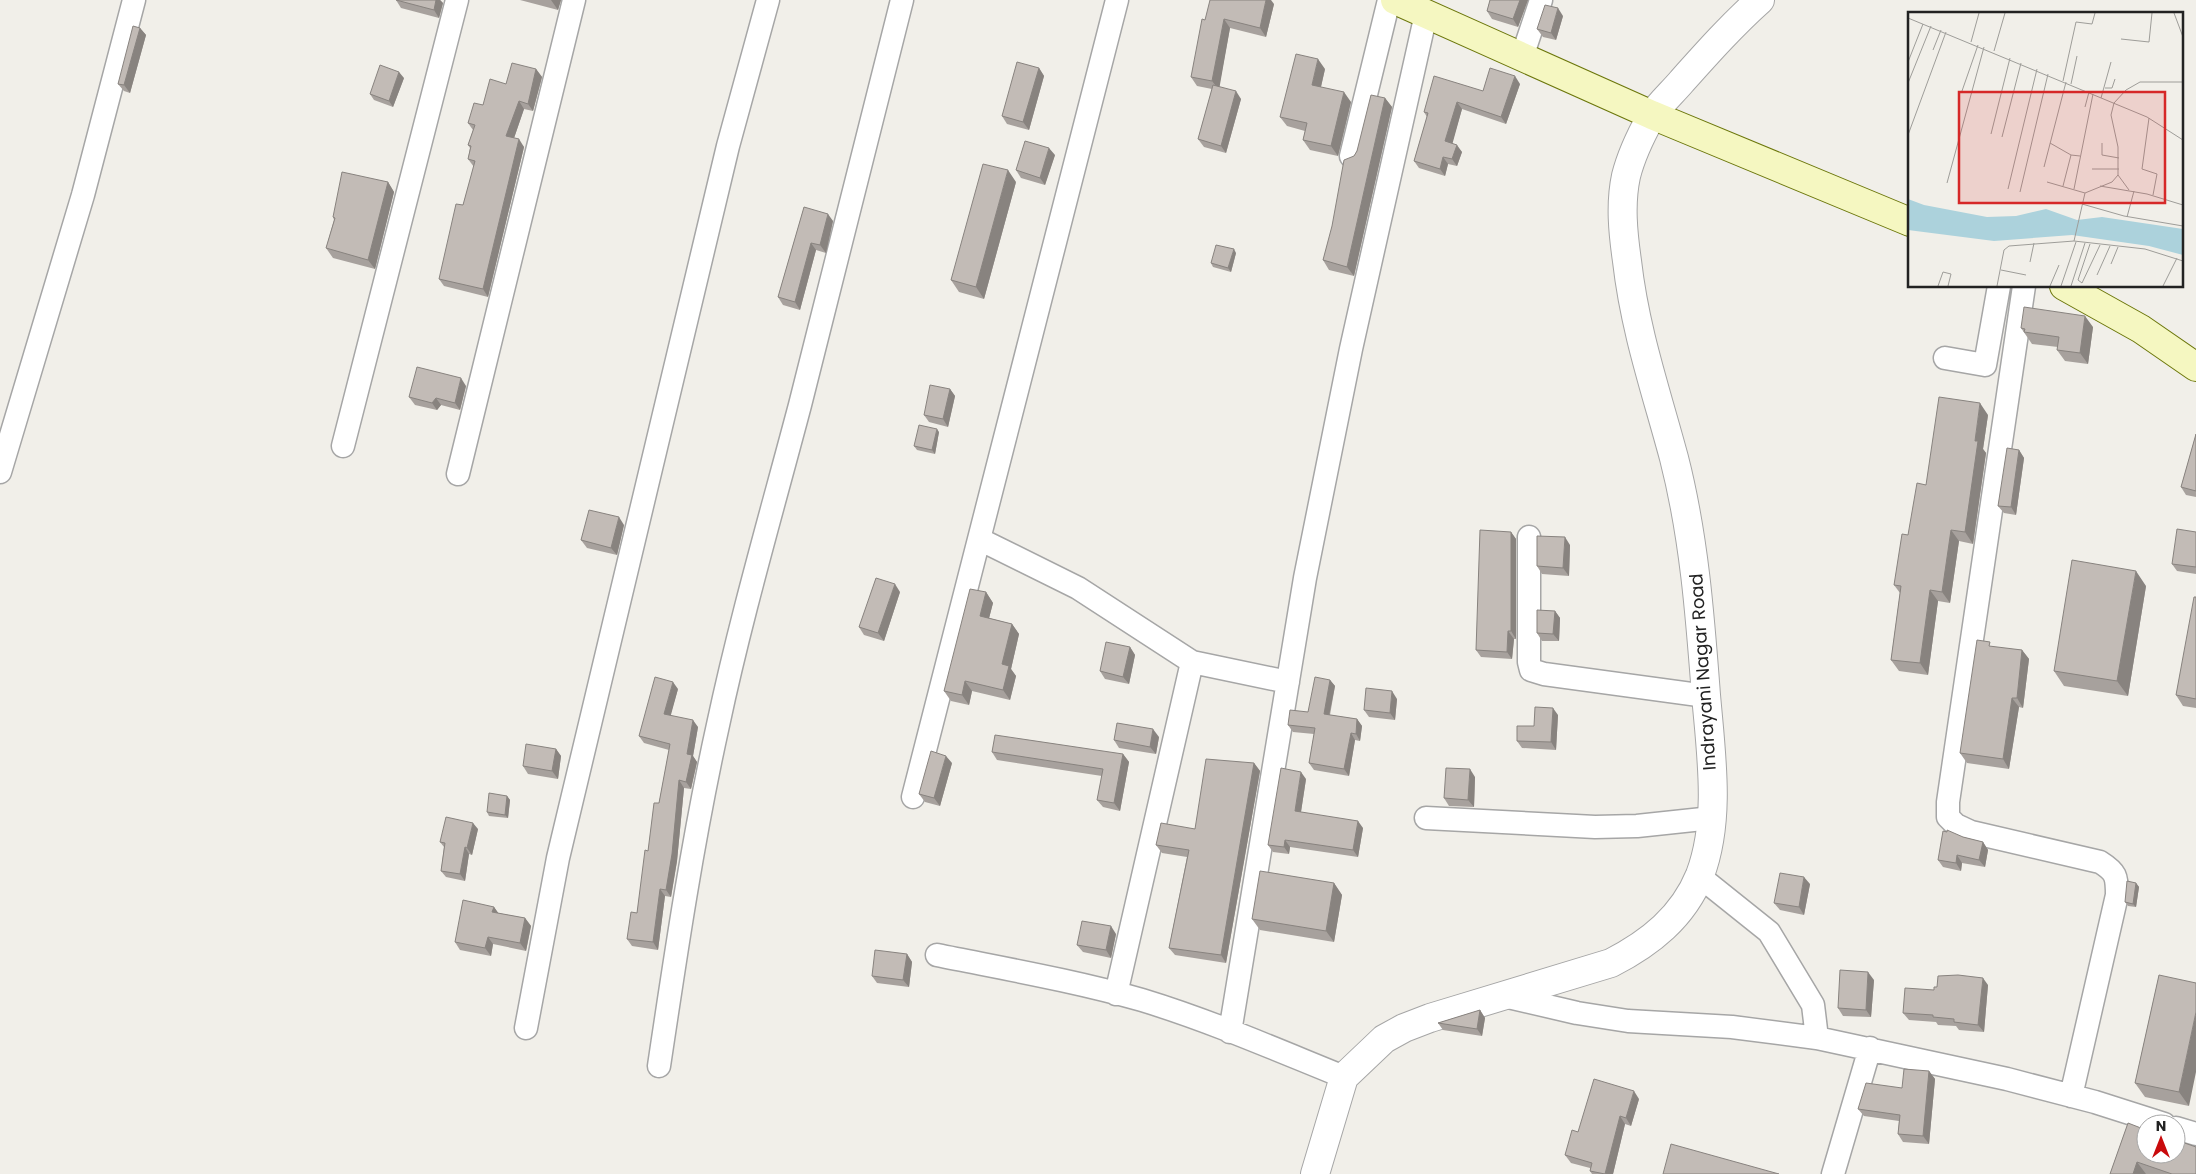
<svg xmlns="http://www.w3.org/2000/svg" width="2196" height="1174" viewBox="0 0 2196 1174" font-family="Poppins,sans-serif">
  <style>
    .lines { fill: none; stroke-linecap: round; stroke-linejoin: round }
    .minor-casing { stroke: #a6a6a6; stroke-width: 25 }
    .tertiary-casing { stroke: #a6a6a6; stroke-width: 30 }
    .secondary-casing { stroke: #6c770b; stroke-width: 30 }
    .minor { stroke: #fff; stroke-width: 22 }
    .tertiary { stroke: #fff; stroke-width: 28 }
    .secondary { stroke: #f5f7c1; stroke-width: 28 }
    .wall { fill: #a7a19d }
    .shaded-wall { fill: #88837f }
    .building { fill: #c2bbb6; stroke: #88837f }
    .labels { text-anchor: middle; stroke-width: 4; stroke-linejoin: round; paint-order: stroke }
    .street-label { font-size: 18px; fill: #222; stroke: #fff }
    .inset-road { fill: none; stroke: #9e9d99; stroke-width: 1 }
    .view { fill: #d62828; fill-opacity: 0.15; stroke: #d62828; stroke-width: 2.5 }
    .inset-edge { fill: none; stroke: #222; stroke-width: 2.5 }
  </style>
  <rect width="100%" height="100%" fill="#f1efe9"/>
  <g class="lines">
    <g class="minor-casing">
      <path id="minor" d="M1522,57L1541,0
        M1351,156L1389,0
        M2024,286L1948,802V817L1956,825L1971,832L2100,862C2116,872 2117,876 2117,895L2071,1096
        M1945,358L1985,365L1999,286
        M343,446L457,0
        M0,472L83,195L134,0
        M458,474L574,0
        M1529,537V662L1531,670L1544,674L1706,696
        M979,539L1078,588L1192,662
        M913,797L1117,0
        M1426,818L1595,827L1637,826L1712,818
        M1699,876L1769,932L1813,1005L1817,1038
        M937,955C1006,969 1075,981 1142,1000C1211,1021 1277,1050 1344,1077
        M1116,994L1192,662L1288,682
        M1504,996L1577,1013L1628,1021L1732,1027L1817,1038L2007,1079L2095,1102L2164,1124
        M526,1028L558,858L728,146L768,0
        M1230,1032L1305,578L1351,349L1426,14
        M659,1066C676,952 693,838 718,725C741,617 772,511 800,405C835,270 869,135 902,0
        M2176,1128L2196,1134
        M1833,1174L1870,1048"/>
    </g>
    <g class="tertiary-casing">
      <path id="tertiary" d="M1315,1174L1344,1077L1384,1039L1404,1028L1430,1018L1611,963C1650,943 1683,917 1700,875C1721,819 1711,754 1706,695C1700,615 1694,536 1674,458C1656,391 1635,331 1627,261C1623,233 1620,204 1626,176C1631,156 1641,135 1651,117C1659,104 1672,93 1682,81C1707,53 1732,25 1760,0"/>
    </g>
    <g class="secondary-casing">
      <path id="secondary" d="M1395,0L1652,115L1910,222
        M2064,286L2141,329L2196,367"/>
    </g>
    <use href="#minor" class="minor"/>
    <use href="#tertiary" class="tertiary"/>
    <use href="#secondary" class="secondary"/>
  </g>
  <path class="wall" d="M396,0H440L443,3L439,18L401,8Z
    M520,0H561L558,10Z
    M1490,0H1528L1518,27L1492,19L1487,11Z
    M1274,4L1266,37L1230,28L1219,87L1241,99L1226,153L1204,147L1198,139L1212,89L1197,86L1191,77L1205,20Z
    M1563,16L1556,40L1543,37L1537,29Z
    M140,28L146,35L130,93L124,91L118,84Z
    M1039,68L1044,76L1029,130L1007,124L1002,116Z
    M536,69L542,77L533,111L524,109L514,138L524,147L488,297L444,286L439,279L463,205L474,167L468,159L470,148L468,145L473,130L468,123L483,105L506,84Z
    M1325,69L1321,87L1351,102L1338,156L1310,150L1303,140L1305,131L1287,126L1280,117Z
    M404,78L393,107L374,100L370,94Z
    M1520,84L1506,124L1462,109L1452,143L1462,152L1457,166L1448,164L1445,176L1419,168L1414,161L1427,117L1424,112Z
    M1385,98L1392,107L1354,276L1329,270L1323,260L1354,156Z
    M1055,155L1045,185L1021,178L1016,170Z
    M388,182L394,192L375,269L333,258L326,248L334,220L333,217Z
    M1016,182L984,299L959,292L951,280Z
    M804,207L833,221L826,253L816,250L800,310L783,305L778,297Z
    M1236,253L1231,272L1213,267L1211,263Z
    M2093,327L2088,364L2065,361L2057,350L2058,347L2032,344L2021,328Z
    M466,386L460,410L441,405L437,410L415,405L409,397Z
    M950,389L955,396L948,427L929,422L924,415Z
    M1988,415L1983,449L1986,453L1973,544L1959,541L1950,603L1938,601L1928,675L1899,671L1891,660L1900,593L1894,585L1908,535Z
    M939,432L935,454L917,450L914,446Z
    M2196,434V497L2186,495L2181,487Z
    M2019,450L2024,458L2016,515L2004,513L1998,506Z
    M624,525L617,555L587,548L581,540Z
    M1511,532L1516,539V639H1514L1512,659L1481,657L1476,650Z
    M2196,532V574L2177,571L2172,564Z
    M1570,545L1569,576L1542,574L1537,566Z
    M2146,586L2128,696L2064,686L2054,671Z
    M900,592L884,641L864,635L859,627Z
    M986,592L993,603L989,618L1012,624L1019,634L1011,669L1016,676L1010,700L972,691L969,705L951,701L944,691Z
    M2196,597V708L2183,706L2176,695Z
    M1555,611L1560,618L1559,641H1542L1537,633Z
    M1130,647L1135,655L1129,684L1105,679L1100,671Z
    M1993,647L2022,650L2029,659L2023,708L2019,707L2009,769L1967,763L1960,753Z
    M1330,680L1335,686L1330,715L1357,719L1362,726L1360,741L1355,740L1349,776L1314,770L1309,763L1314,734L1293,732L1288,725L1308,712Z
    M678,689L670,716L698,727L693,756L697,762L691,789L684,788L677,861L671,897L665,896L658,950L632,946L627,939L637,913L648,851L659,803L669,750L644,743L639,736Z
    M1397,699L1395,720L1369,717L1364,710Z
    M1558,715L1556,750L1522,748L1517,741L1534,726Z
    M1159,737L1156,754L1119,748L1114,740Z
    M556,749L561,756L558,779L528,774L523,766Z
    M992,752L1123,754L1129,762L1120,811L1103,807L1097,800L1102,776L997,760Z
    M952,763L940,806L925,802L919,794Z
    M1254,763L1260,771L1226,963L1175,955L1169,948L1187,857L1162,853L1156,845L1195,829Z
    M1475,777L1474,807L1449,806L1444,798Z
    M1306,779L1301,812L1363,828L1358,857L1290,847L1289,854L1273,852L1268,845Z
    M507,796L510,800L508,818L489,816L487,812Z
    M478,829L472,855L469,854L465,881L446,877L441,871L444,847L440,842Z
    M1963,837L1983,842L1988,850L1985,867L1962,863L1961,871L1943,867L1938,860Z
    M1334,883L1342,895L1334,942L1260,930L1252,919Z
    M2136,883L2139,887L2136,907L2128,906L2125,902Z
    M1810,884L1804,915L1780,910L1774,903Z
    M494,907L498,913L525,918L531,926L526,951L493,944L491,956L460,950L455,942Z
    M1116,934L1111,958L1083,952L1077,945Z
    M907,954L912,962L909,987L877,983L872,976Z
    M2159,975L2189,1106L2145,1097L2135,1083Z
    M1874,980L1871,1017L1843,1016L1838,1008Z
    M1988,985L1984,1032L1959,1030L1956,1026L1938,1025L1936,1022L1909,1020L1903,1013L1934,990Z
    M1480,1010L1485,1018L1482,1036L1443,1030L1438,1023Z
    M1929,1071L1935,1079L1929,1144L1903,1142L1898,1134L1899,1121L1864,1116L1858,1109L1902,1088Z
    M1639,1099L1631,1126L1625,1124L1613,1174H1592L1590,1171V1168L1571,1163L1565,1155L1578,1132Z
    M2128,1123L2196,1174H2110Z"/>
  <path class="shaded-wall" d="M436,0H440L443,3L439,18L434,10Z
    M551,0H561L558,10Z
    M1266,0H1271L1274,4L1266,37L1260,28Z
    M1520,0H1528L1518,27L1513,19Z
    M1558,8L1563,16L1556,40L1551,33Z
    M1224,19L1230,28L1219,90L1212,81Z
    M140,28L146,35L130,93L124,85Z
    M1318,59L1325,69L1319,95L1312,85Z
    M1039,68L1044,76L1029,130L1023,122Z
    M536,69L542,77L533,111L528,104Z
    M399,72L404,78L393,107L389,101Z
    M1515,76L1520,84L1506,124L1501,117Z
    M1236,91L1241,99L1226,153L1221,146Z
    M1344,92L1351,102L1338,156L1331,146Z
    M1385,98L1392,107L1354,276L1347,267Z
    M519,101L524,109L512,144L506,136Z
    M1457,102L1462,109L1451,149L1445,141Z
    M519,139L524,147L488,297L483,289Z
    M1457,145L1462,152L1457,166L1452,159Z
    M1049,148L1055,155L1045,185L1040,178Z
    M1443,157L1448,164L1445,176L1440,169Z
    M1008,170L1016,182L984,299L976,287Z
    M388,182L394,192L375,269L368,260Z
    M828,214L833,221L826,253L820,245Z
    M811,243L816,250L800,310L795,302Z
    M1234,249L1236,253L1231,272L1228,268Z
    M2085,316L2093,327L2088,364L2080,353Z
    M461,378L466,386L460,410L455,403Z
    M950,389L955,396L948,427L943,419Z
    M436,398L441,405L437,410L432,403Z
    M1980,403L1988,415L1983,449L1986,453L1973,544L1965,532L1975,441Z
    M937,429L939,432L935,454L932,450Z
    M2019,450L2024,458L2016,515L2011,507Z
    M619,517L624,525L617,555L611,548Z
    M1951,530L1959,541L1950,603L1942,592Z
    M1511,532L1516,539V639L1511,631Z
    M1565,537L1570,545L1569,576L1563,568Z
    M2136,571L2146,586L2128,696L2117,681Z
    M895,584L900,592L884,641L878,633Z
    M1930,590L1938,601L1928,675L1920,663Z
    M986,592L993,603L987,626L980,616Z
    M1555,611L1560,618L1559,641L1553,634Z
    M1012,624L1019,634L1011,669L1016,676L1010,700L1003,690L1002,664Z
    M1508,631L1514,639L1512,659L1507,652Z
    M1130,647L1135,655L1129,684L1123,677Z
    M2022,650L2029,659L2023,708L2017,698Z
    M1330,680L1335,686L1328,721L1324,714Z
    M965,681L972,691L969,705L962,695Z
    M673,682L678,689L669,722L664,714Z
    M1392,691L1397,699L1395,720L1390,713Z
    M2012,698L2019,707L2009,769L2003,759Z
    M1553,708L1558,715L1556,750L1551,742Z
    M1357,719L1362,726L1360,741L1356,734Z
    M693,720L698,727L693,756L697,762L691,789L686,782L687,754Z
    M1153,729L1159,737L1156,754L1150,747Z
    M1351,733L1355,740L1349,776L1344,769Z
    M556,749L561,756L558,779L552,771Z
    M1123,754L1129,762L1120,811L1114,803Z
    M946,756L952,763L940,806L934,798Z
    M1254,763L1260,771L1226,963L1221,955Z
    M1470,769L1475,777L1474,807L1468,800Z
    M1301,772L1306,779L1300,818L1295,811Z
    M679,780L684,788L677,861L671,897L666,890Z
    M507,796L510,800L508,818L505,815Z
    M1358,821L1363,828L1358,857L1353,850Z
    M473,823L478,829L472,855L467,848Z
    M1285,840L1290,847L1289,854L1284,847Z
    M1983,842L1988,850L1985,867L1979,860Z
    M465,847L469,854L465,881L460,874Z
    M1957,855L1962,863L1961,871L1956,863Z
    M1804,877L1810,884L1804,915L1799,907Z
    M1334,883L1342,895L1334,942L1326,931Z
    M2136,883L2139,887L2136,907L2133,904Z
    M660,889L665,896L658,950L653,942Z
    M494,907L499,914L492,912Z
    M525,918L531,926L526,951L520,943Z
    M1111,926L1116,934L1111,958L1106,950Z
    M488,937L493,944L491,956L485,948Z
    M907,954L912,962L909,987L903,980Z
    M1868,972L1874,980L1871,1017L1866,1010Z
    M1983,978L1988,985L1984,1032L1978,1025Z
    M1480,1010L1485,1018L1482,1036L1477,1029Z
    M2196,1012V1072L2189,1106L2179,1092Z
    M1929,1071L1935,1079L1929,1144L1923,1136Z
    M1634,1091L1639,1099L1631,1126L1626,1118Z
    M1620,1116L1625,1124L1613,1174H1605Z
    M2137,1162L2146,1174H2133Z"/>
  <path class="building" d="M396,0H436L434,10Z
    M1210,0H1266L1260,28L1224,19L1212,81L1191,77L1202,19L1205,20Z
    M1490,0H1520L1513,19L1487,11Z
    M1545,5L1558,8L1551,33L1537,29Z
    M133,26L140,28L124,85L118,84Z
    M1296,54L1318,59L1312,85L1344,92L1331,146L1303,140L1307,123L1280,117Z
    M1017,62L1039,68L1023,122L1002,116Z
    M512,63L536,69L528,104L519,101L506,136L519,139L483,289L439,279L456,204L463,205L475,161L468,159L471,146L468,145L475,125L468,123L474,103L483,105L490,79L506,84Z
    M380,65L399,72L389,101L370,94Z
    M1490,68L1515,76L1501,117L1457,102L1445,141L1457,145L1452,159L1443,157L1440,169L1414,161L1428,113L1424,112L1434,76L1483,91Z
    M1213,85L1236,91L1221,146L1198,139Z
    M1371,95L1385,98L1347,267L1323,260L1332,226L1344,160L1354,156L1357,151Z
    M1025,141L1049,148L1040,178L1016,170Z
    M983,164L1008,170L976,287L951,280Z
    M342,172L388,182L368,260L326,248L335,218L333,217Z
    M804,207L828,214L820,245L811,243L795,302L778,297Z
    M1216,245L1234,249L1228,268L1211,263Z
    M2024,307L2085,316L2080,353L2057,350L2059,337L2024,332L2025,329L2021,328Z
    M417,367L461,378L455,403L436,398L432,403L409,397Z
    M930,385L950,389L943,419L924,415Z
    M1939,397L1980,403L1975,441H1978L1965,532L1951,530L1942,592L1930,590L1920,663L1891,660L1901,586L1894,585L1902,534L1908,535L1917,483L1926,485Z
    M919,425L937,429L932,450L914,446Z
    M2196,434V491L2181,487Z
    M2007,448L2019,450L2011,507L1998,506Z
    M589,510L619,517L611,548L581,540Z
    M2177,529L2196,532V567L2172,564Z
    M1480,530L1511,532V631H1508L1507,652L1476,650Z
    M1537,536L1565,537L1563,568L1537,566Z
    M2072,560L2136,571L2117,681L2054,671Z
    M876,578L895,584L878,633L859,627Z
    M970,589L986,592L980,616L1012,624L1002,664L1009,666L1003,690L965,681L962,695L944,691Z
    M2194,597H2196V699L2176,695Z
    M1537,610L1555,611L1553,634L1537,633Z
    M1977,640L1990,642L1989,646L2022,650L2017,698H2012L2003,759L1960,753Z
    M1106,642L1130,647L1123,677L1100,671Z
    M655,677L673,682L664,714L693,720L687,754L692,755L686,782L679,780L672,854L666,890L660,889L653,942L627,939L631,912L637,913L645,850L648,851L654,803H659L670,744L639,736Z
    M1315,677L1330,680L1324,714L1357,719L1356,734L1351,733L1344,769L1309,763L1315,728L1288,725L1290,710L1308,712Z
    M1366,688L1392,691L1390,713L1364,710Z
    M1535,707L1553,708L1551,742L1517,741V726H1534Z
    M1117,723L1153,729L1150,747L1114,740Z
    M995,735L1123,754L1114,803L1097,800L1103,769L992,752Z
    M526,744L556,749L552,771L523,766Z
    M931,751L946,756L934,798L919,794Z
    M1206,759L1254,763L1221,955L1169,948L1189,850L1156,845L1161,823L1195,829Z
    M1281,768L1301,772L1295,811L1358,821L1353,850L1285,840L1284,847L1268,845Z
    M1446,768L1470,769L1468,800L1444,798Z
    M489,793L507,796L505,815L487,812Z
    M446,817L473,823L467,848L465,847L460,874L441,871L445,843L440,842Z
    M1947,830L1963,837L1983,842L1979,860L1957,855L1956,863L1938,860L1943,831L1947,832Z
    M1260,871L1334,883L1326,931L1252,919Z
    M1780,873L1804,877L1799,907L1774,903Z
    M2127,881L2136,883L2133,904L2125,902Z
    M463,900L494,907L492,912L525,918L520,943L488,937L485,948L455,942Z
    M1082,921L1111,926L1106,950L1077,945Z
    M875,950L907,954L903,980L872,976Z
    M1840,970L1868,972L1866,1010L1838,1008Z
    M1958,975L1983,978L1978,1025L1954,1022V1019L1933,1017V1015L1903,1013L1905,988L1934,990V987H1937L1938,976Z
    M2159,975L2196,983V1012L2179,1092L2135,1083Z
    M1480,1010L1477,1029L1438,1023Z
    M1904,1069L1929,1071L1923,1136L1898,1134L1900,1115L1858,1109L1866,1083L1902,1088Z
    M1594,1079L1634,1091L1626,1118L1620,1116L1605,1174L1590,1171L1592,1163L1565,1155L1572,1130L1578,1132Z
    M2128,1123L2146,1130V1154H2176V1140L2196,1147V1174H2172L2137,1162L2133,1174H2110Z
    M1671,1144L1779,1174H1663Z"/>
  <g class="labels">
    <g class="street-label">
      <text transform="translate(1703 672) rotate(-94)" y="6">Indrayani Nagar Road</text>
    </g>
  </g>
  <g transform="translate(1908 12)">
    <rect width="275" height="275" fill="#f1efe9"/>
    <path d="M0,187L16,193L79,205L108,204L138,197L169,208L194,205L275,217V243L241,234L164,223L86,229L0,218Z" fill="#acd2dc"/>
    <path class="inset-road" d="M266,1L275,25M0,6L239,105L275,128M213,27L241,30L244,1M63,30L71,1M25,38L33,18M86,39L97,1M0,50L15,12M155,69L168,10L184,12L187,1M0,71L23,14M163,72L169,44M197,76H204L207,67M54,79L70,33M193,86L203,50M177,95L181,80M241,106L234,157L249,162L245,183M83,122L102,46M0,123L38,20M94,125L113,51M142,131L163,143M194,131V143L211,146M136,155L158,70M184,157H211M210,163L221,178M139,170L177,181M39,171L76,35M155,174L163,143L172,144M192,174L239,182L275,193M100,177L129,57M166,177L185,82M112,180L140,62M174,192L216,204L275,214M219,205L226,179M166,229L177,181L204,170L210,163V135L203,103L206,91L218,78L232,70H275M182,232L170,268L174,271L192,233M122,250L126,231M203,252L210,235M93,258L118,263M189,263L202,234M30,274L35,260L43,262L40,274M89,274L96,238L101,234L166,229L237,237L275,249M142,274L151,253M153,274L168,230M163,274L177,231M255,274L269,246"/>
    <path class="view" d="M51,80H257V191H51Z"/>
    <rect width="275" height="275" class="inset-edge"/>
  </g>
  <g transform="translate(2161 1139)"><circle r="24" fill="#ffffff" stroke="#a7a7a7"/>
  <path d="M0-4L9 19L0 12L-9 19Z" fill="#c90a0c"/>
  <text y="-8" font-size="14" font-weight="bold" text-anchor="middle" fill="#222222">N</text>
  </g>
</svg>
